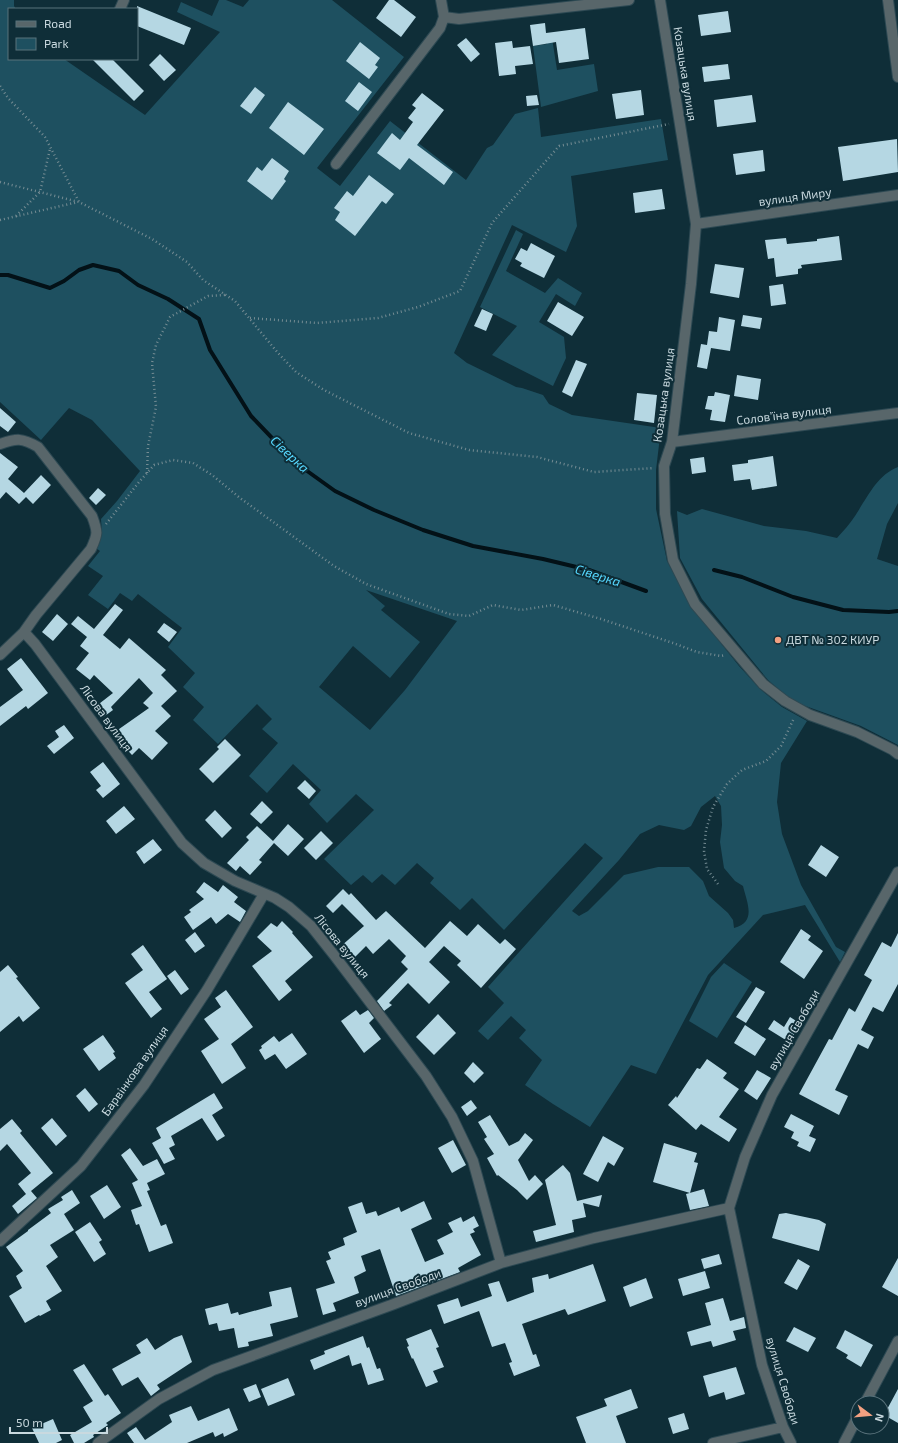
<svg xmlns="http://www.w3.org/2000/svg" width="898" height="1443" viewBox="0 0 898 1443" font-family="'Exo 2',sans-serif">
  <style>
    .green { fill: #1e5060; fill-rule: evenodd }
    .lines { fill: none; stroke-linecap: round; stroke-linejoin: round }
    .stream { stroke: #031117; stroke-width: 4 }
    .building { fill: #b5d7e3 }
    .minor-casing { stroke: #2d4953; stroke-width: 12 }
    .path { stroke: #758c93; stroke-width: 2.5; stroke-dasharray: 1 3; stroke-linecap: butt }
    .minor { stroke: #58666a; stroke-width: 10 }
    .poi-dot { fill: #f2a081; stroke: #0f2e38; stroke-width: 1.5 }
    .labels { text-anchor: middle; stroke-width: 4; stroke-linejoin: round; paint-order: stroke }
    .street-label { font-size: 12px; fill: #c9d9df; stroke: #0f2e38 }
    .poi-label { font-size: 12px; fill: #c9d9df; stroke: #0f2e38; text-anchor: start }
    .water-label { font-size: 13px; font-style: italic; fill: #56d8ff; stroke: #0f2e38 }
  </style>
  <rect width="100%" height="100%" fill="#0f2e38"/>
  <path class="green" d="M0,0H14V6L16,9H9V59H64L145,115L220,32L177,12L181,2L212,16L219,0H226L243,7L249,0H332L404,57L317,168L340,186L390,121L466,180L487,148L493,145L515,114L538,108L541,137L661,119L668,160L571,176L577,226L566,252L512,225L454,353L467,363L516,387L522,388L543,395L549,404L572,415L661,428L656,470V509L667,561L691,606L739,666L760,689L782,707L807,721L781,763L777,802L782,834L801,885L836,947L845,952L840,962L805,905L763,915L708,975L656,1074L631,1065L590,1127L553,1104L525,1085L542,1060L519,1038L526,1030L511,1016L488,1040L478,1031L504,1003L488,987L603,858L585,843L504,930L472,898L460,910L430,883L434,878L417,863L395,885L382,874L372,883L363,875L351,885L324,859L374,810L356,794L327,823L309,804L321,790L293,764L267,793L249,776L278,743L262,729L272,719L257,704L218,744L193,720L204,707L183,687L195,673L168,647L182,628L138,594L132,601L120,593L108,609L88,595L103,576L88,566L100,551L96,548L102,534L101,519L117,501L140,471L92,420L69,408L41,440L0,402ZM366,590L457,621L405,690L370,730L319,687L353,646L390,678L420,642L381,610L385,606ZM715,796L721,806L722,825L720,842L724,868L735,881L743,886C747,903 757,922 734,928L733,920L728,913L709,896L703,881L689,867H658L624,875L588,911L579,916L572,911L619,860L640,834L659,825L684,830L691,826L701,807Z
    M547,38H552L557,70L594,64L598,91L541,107L533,46L547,44Z
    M516,230L523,234L506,271L545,293L558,278L582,293L575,306L556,294L539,322L564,337L566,358L553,386L492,355L517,326L480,307Z
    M898,467V503L887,524L877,559L898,566V745L861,726L800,704L788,697L768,680L702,599L680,558L677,511L687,515L702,509L764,526L806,531L837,538C843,531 850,524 855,516C867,498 877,475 898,467Z
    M724,963L752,982L717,1038L689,1021L711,977Z"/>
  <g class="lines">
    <path class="stream" d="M0,275H8L50,288L64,281L79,270L93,265L119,271L138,285L168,299L199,319L210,350L251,416L296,463L335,491L374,510L423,530L473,546L543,559L589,570L646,591
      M714,570L742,577L793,597L843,610L889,612L898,611"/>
  </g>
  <path class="building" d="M389,0H394L416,17L401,37L376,18Z
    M137,6L191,28L184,45L137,26Z
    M728,11L731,32L701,36L698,15Z
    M545,23L546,33L585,28L589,59L559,63L556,42L533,46L530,25Z
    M466,38L480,54L471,62L457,45Z
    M512,41L513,48L530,46L533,64L515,66L516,74L499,76L495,43Z
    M360,42L380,58L375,65L378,67L369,79L346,61Z
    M160,54L176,70L164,81L149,65Z
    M92,59H112L144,91L134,101Z
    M728,64L730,79L704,82L702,67Z
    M359,82L372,92L358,111L345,101Z
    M255,87L265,95L251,114L240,106Z
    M641,90L644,115L616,119L612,94Z
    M422,93L444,110L417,145L453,172L444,185L409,158L400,170L377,153L392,133L400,140L413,122L408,118L416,108L412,105Z
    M537,95L539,105L527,106L526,96Z
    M752,95L756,122L717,127L714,100Z
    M288,102L324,129L304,155L269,128Z
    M897,139L898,172L843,181L838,147Z
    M763,150L765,171L736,175L733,154Z
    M272,158L289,171L284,179L286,181L272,200L247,181L257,167L262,171Z
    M369,175L394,194L386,204L382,201L355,236L335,220L340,212L334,208L347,191L353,196Z
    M662,189L665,209L635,213L633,193Z
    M839,236L842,260L801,265L802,268L798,269V274L776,277L774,258L768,259L765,240L786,238L787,244L817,241V239Z
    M531,243L555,256L544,278L520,266L522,263L515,259L521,248L527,251Z
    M715,264L744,268L739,298L710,293Z
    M783,284L786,304L771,306L769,286Z
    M558,302L584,317L572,336L547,321Z
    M482,309L493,314L486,331L474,326Z
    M743,315L762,318L760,329L741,326Z
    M719,317L735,320L730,351L711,348L707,369L697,367L701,344L707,345L709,331L717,332Z
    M576,360L587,364L572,397L562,392Z
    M737,375L761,379L758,400L734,396Z
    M715,392L730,395L725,422L710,420L712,410L705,409L708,396H714Z
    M637,393L657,395L654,423L634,420Z
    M0,408L16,422L8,432L0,426Z
    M0,453L18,467L8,479L24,493L41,475L51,485L33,504L26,497L19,504L6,492L0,499Z
    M773,456L777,486L752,490L750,479L734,481L732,465L748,463V460Z
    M704,457L706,472L692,474L690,459Z
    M98,488L106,495L96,505L89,498Z
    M115,604L123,610L103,635L120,649L129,638L166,670L161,675L177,691L161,706L171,716L155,731L168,743L152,760L139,748L132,755L119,741L118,742L112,734L149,708L143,703L153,693L139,678L111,707L113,710L102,718L95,707L113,693L94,675L90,680L76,669L89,653L80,646L87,637L71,624L78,616L94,629Z
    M57,614L68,624L53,641L42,632Z
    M164,623L177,632L169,642L157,632Z
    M21,658L48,693L28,709L26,706L0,726V707L23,690L7,669Z
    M64,725L74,738L54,754L47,746L59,737L55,731Z
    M225,739L241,755L213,783L199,769L219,749L217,747Z
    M103,762L120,784L103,798L96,790L101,786L90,772Z
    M305,780L316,791L309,799L297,788Z
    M262,801L273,812L261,824L250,814Z
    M124,806L135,819L116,834L106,821Z
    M215,810L232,828L222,838L205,820Z
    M288,824L304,839L288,856L274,843L259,860L262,862L250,875L240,866L236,871L227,863L249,840L246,837L257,826L273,841Z
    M321,831L333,843L316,860L304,848Z
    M153,839L162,850L144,864L136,852Z
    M821,845L839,857L826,877L808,865Z
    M204,882L218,892L223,885L238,897L234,902L246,911L240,922L228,914L216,924L211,917L193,930L184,917L191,912L189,910L204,899L196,892Z
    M343,889L349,895L351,893L376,920L386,911L425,948L450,921L467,936L478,924L500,944L505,939L516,949L481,988L457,965L461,961L444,946L429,962L450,982L429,1004L408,983L389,1003L392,1005L384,1011L377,1001L408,969L401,962L406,956L389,939L373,954L366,946L352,960L340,947L364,926L342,904L333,913L326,906Z
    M282,921L293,932L292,933L313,957L285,981L292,990L279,1001L252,966L272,951L257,937L271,923L277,927Z
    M801,929L811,936L808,940L823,951L804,979L780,962Z
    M195,932L205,946L195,953L185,940Z
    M898,933V984L883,1012L873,1007L861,1030L874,1037L868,1049L858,1044L835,1090L848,1096L839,1115L799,1094L829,1039L832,1040L849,1008L855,1012L872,980L864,975L882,942L891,947Z
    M143,945L167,979L149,992L162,1009L151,1018L125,983L143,970L131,954Z
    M8,965L18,977L16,978L40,1008L23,1022L19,1016L0,1032V972Z
    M175,970L189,989L181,995L167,976Z
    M756,987L765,992L746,1023L736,1017Z
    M226,990L253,1027L231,1044L246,1068L222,1084L201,1051L219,1039L204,1019L221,1007L215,998Z
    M356,1010L360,1015L368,1010L374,1018L369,1023L381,1039L364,1053L341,1021Z
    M438,1014L456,1033L434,1055L416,1037Z
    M790,1017L801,1024L789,1042L768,1029L774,1020L784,1027Z
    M745,1025L766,1039L755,1056L734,1043Z
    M292,1033L307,1054L286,1069L275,1054L265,1060L259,1050L262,1048L261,1046L274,1036L279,1042Z
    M103,1035L115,1052L113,1053L116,1058L99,1071L83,1049Z
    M707,1059L727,1073L723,1078L739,1089L719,1117L737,1129L729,1142L701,1124L696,1130L668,1105L676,1096L677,1098L697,1068L700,1069Z
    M473,1062L484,1073L474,1083L464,1073Z
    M757,1070L771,1078L757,1100L744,1091Z
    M85,1088L98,1104L89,1112L76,1096Z
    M214,1093L223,1108L212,1115L225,1136L217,1141L202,1118L171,1136L175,1145L169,1148L175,1159L164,1164L152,1143L161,1138L156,1128Z
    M471,1100L477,1108L467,1116L461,1107Z
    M791,1114L814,1126L809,1136L816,1139L810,1152L797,1146L799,1142L791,1138L794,1132L784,1127Z
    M490,1115L509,1146L519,1141L525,1133L533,1140L518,1160L529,1181L535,1175L543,1184L527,1200L517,1190L498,1175L497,1176L487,1158L494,1154L484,1139L487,1137L478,1122Z
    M52,1118L67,1136L56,1146L41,1128Z
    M12,1119L22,1131L20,1133L53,1173L31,1191L37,1198L18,1214L12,1206L26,1194L18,1184L31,1173L7,1144L0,1151V1129Z
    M603,1136L624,1148L614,1166L608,1162L598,1182L583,1174Z
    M453,1140L466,1165L452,1173L438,1148Z
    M664,1143L697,1153L694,1162L698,1163L690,1193L653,1182Z
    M130,1148L143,1166L157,1159L165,1174L147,1183L150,1190L147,1191L161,1226L166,1224L173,1243L149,1252L139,1224L136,1225L131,1210L142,1206L132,1183L138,1180L121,1155Z
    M563,1165L570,1173L577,1201L602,1195L599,1207L583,1203L586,1217L572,1220L574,1232L536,1242L533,1231L556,1225L545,1180Z
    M107,1185L121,1207L104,1219L90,1196Z
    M704,1189L709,1206L690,1210L686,1194Z
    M72,1190L80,1203L64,1214L74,1230L50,1245L58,1257L46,1266L62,1291L46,1301L51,1310L40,1316L39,1315L25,1323L9,1296L22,1288L16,1276L23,1271L6,1247L28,1231V1230L51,1213L48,1209L63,1200L61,1197Z
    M424,1201L432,1219L411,1229L425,1262L444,1254L437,1240L453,1232L448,1223L461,1217L463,1222L474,1216L479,1226L473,1229L475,1232L470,1234L481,1255L458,1268L460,1272L396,1296L380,1249L361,1256L366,1271L354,1277L359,1293L333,1303L336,1311L323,1315L316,1289L335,1283L326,1261L331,1259L328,1252L345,1245L343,1238L357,1232L348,1207L362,1202L366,1214L376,1211L378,1216L399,1207L401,1212Z
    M786,1213L819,1220L826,1224L819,1251L772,1238L779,1214Z
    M90,1222L102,1240L99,1242L106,1254L94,1262L75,1232Z
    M719,1254L722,1264L704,1269L701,1259Z
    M898,1258V1296L882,1287Z
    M798,1259L810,1266L797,1290L784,1283Z
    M593,1264L606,1301L568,1315L565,1309L522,1324L533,1355L536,1354L540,1366L514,1376L509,1363L512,1362L505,1343L492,1347L479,1311L444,1324L437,1305L458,1298L461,1307L492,1296L488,1284L499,1281L507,1302L534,1292L532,1278L548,1274L549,1279Z
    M705,1271L710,1288L683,1296L678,1279Z
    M646,1278L653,1298L630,1307L623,1287Z
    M291,1287L298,1317L270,1324L273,1336L248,1342L249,1346L238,1348L234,1328L219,1331L217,1323L209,1325L205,1309L228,1303L231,1314L238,1312L239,1315L272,1306L269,1292Z
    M723,1298L730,1321L744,1317L746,1328L733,1331L736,1340L713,1347L711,1341L691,1346L687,1332L711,1325L705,1303Z
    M794,1327L816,1338L808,1352L786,1341Z
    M431,1329L439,1347L436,1348L444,1367L433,1371L438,1382L426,1387L413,1358L412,1359L407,1347L409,1346L406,1339Z
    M845,1330L873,1345L861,1367L846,1358L848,1355L836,1348Z
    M182,1335L192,1362L157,1385L160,1389L151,1396L138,1377L122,1386L112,1369L141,1353L136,1345L147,1338L155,1350L174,1338Z
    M363,1336L367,1348L369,1347L377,1369L380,1368L384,1380L368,1385L361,1363L352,1366L349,1355L314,1370L310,1360L325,1354L324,1351Z
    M84,1364L105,1396L108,1394L121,1413L106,1423L108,1425L93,1435L94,1437L84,1443H74L70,1435L92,1422L83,1407L93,1401L73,1370Z
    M736,1367L745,1394L726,1400L724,1392L709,1397L703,1376Z
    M288,1378L295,1395L268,1406L261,1389Z
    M256,1384L261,1397L249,1402L243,1389Z
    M631,1389L638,1408L616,1416L626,1443H586L576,1417L607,1406L604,1399Z
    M898,1389V1423L884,1415Z
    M191,1406L198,1421L229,1408L238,1430L224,1437L223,1433L215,1437L213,1432L187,1443H134L127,1433L136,1427L145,1440L172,1422L169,1415Z
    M684,1413L689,1429L673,1434L668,1418Z
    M53,1419L62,1440L56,1443H39L32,1428Z"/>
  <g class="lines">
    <g class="minor-casing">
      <path id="minor" d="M441,0L444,17L459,19L629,0
        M660,0L696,224L691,284L672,442L664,466L665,514L673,560L695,604L763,684L785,701L810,715L857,732L893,750L898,754
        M888,0L898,77
        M120,9L124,0
        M336,164L440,28L444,17
        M696,224L898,195
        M672,442L898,413
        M0,444C17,438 22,438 38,447L92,516C98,532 98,534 91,549L36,615L24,632L0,655
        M24,632L35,644L182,843L204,863L235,881L275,898L289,907L311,926L334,955L426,1076L452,1117L473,1161L501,1263
        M0,1241L81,1166L144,1085L207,990L264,894
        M865,1403L898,1341
        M98,1443L159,1399L213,1370L394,1304L501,1263L594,1238L729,1208
        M713,1443L783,1427
        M791,1443L783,1427L762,1365L729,1208L745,1157L772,1095L898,872
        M844,1443L858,1416"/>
    </g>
    <path class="path" d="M0,86L8,98L45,137L79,202
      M0,182L79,202L152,239L187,262L203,280L235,301L278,353L296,372L324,390L409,433L469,450L537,457L594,472L654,468
      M16,216L40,192L50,149
      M0,220L78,202
      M250,318L317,323L378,318L418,307L460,291L492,223L559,146L669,124
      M147,473L148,446L156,407L152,363L156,345L170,317L208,296L225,295
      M106,524L139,482L154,465L173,460L193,463L212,475L240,498L334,566L366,584L449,614L469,616L493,605L521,610L553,605L601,619L673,643L697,652L721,656L725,655
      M718,884L707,869L704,851L706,830L713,807L727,784L742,770L766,761L781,746L794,718"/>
    <use href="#minor" class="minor"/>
  </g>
  <circle class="poi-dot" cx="778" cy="640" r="4"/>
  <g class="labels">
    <g class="street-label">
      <text transform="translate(685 74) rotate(81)" y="4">Козацька вулиця</text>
      <text transform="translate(795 197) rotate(-8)" y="4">вулиця Миру</text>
      <text transform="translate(664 395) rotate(-82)" y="4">Козацька вулиця</text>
      <text transform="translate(784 415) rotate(-7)" y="4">Соловʼїна вулиця</text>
      <text transform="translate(106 718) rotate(54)" y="4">Лісова вулиця</text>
      <text transform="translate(342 946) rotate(51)" y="4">Лісова вулиця</text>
      <text transform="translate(794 1030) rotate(-60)" y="4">вулиця Свободи</text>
      <text transform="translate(135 1071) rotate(-55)" y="4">Барвінкова вулиця</text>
      <text transform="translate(398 1288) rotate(-20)" y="4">вулиця Свободи</text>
      <text transform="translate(783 1381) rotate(73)" y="4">вулиця Свободи</text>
    </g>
    <g class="poi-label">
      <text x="786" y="644">ДВТ № 302 КИУР</text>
    </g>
    <g class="water-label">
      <text transform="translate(290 454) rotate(43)" y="5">Сіверка</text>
      <text transform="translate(598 575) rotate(17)" y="5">Сіверка</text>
    </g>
  </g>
  <rect x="8" y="8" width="130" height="52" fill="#0f2e38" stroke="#59727b"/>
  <rect x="16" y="21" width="20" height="6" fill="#58666a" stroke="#59727b"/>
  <text x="44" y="28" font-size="12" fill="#c9d9df">Road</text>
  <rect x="16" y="38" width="20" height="12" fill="#1e5060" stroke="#59727b"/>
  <text x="44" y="48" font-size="12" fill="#c9d9df">Park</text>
  <g transform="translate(870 1415) rotate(106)"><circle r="19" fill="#0f2e38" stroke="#59727b"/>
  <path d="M0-3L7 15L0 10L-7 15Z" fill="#f2a081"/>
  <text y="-6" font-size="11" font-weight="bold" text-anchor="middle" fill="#c9d9df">N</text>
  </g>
  <path d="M10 1427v6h97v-6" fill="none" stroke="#c9d9df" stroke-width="2"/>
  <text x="16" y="1427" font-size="12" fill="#c9d9df" stroke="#0f2e38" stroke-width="3" paint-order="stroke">50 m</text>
</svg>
